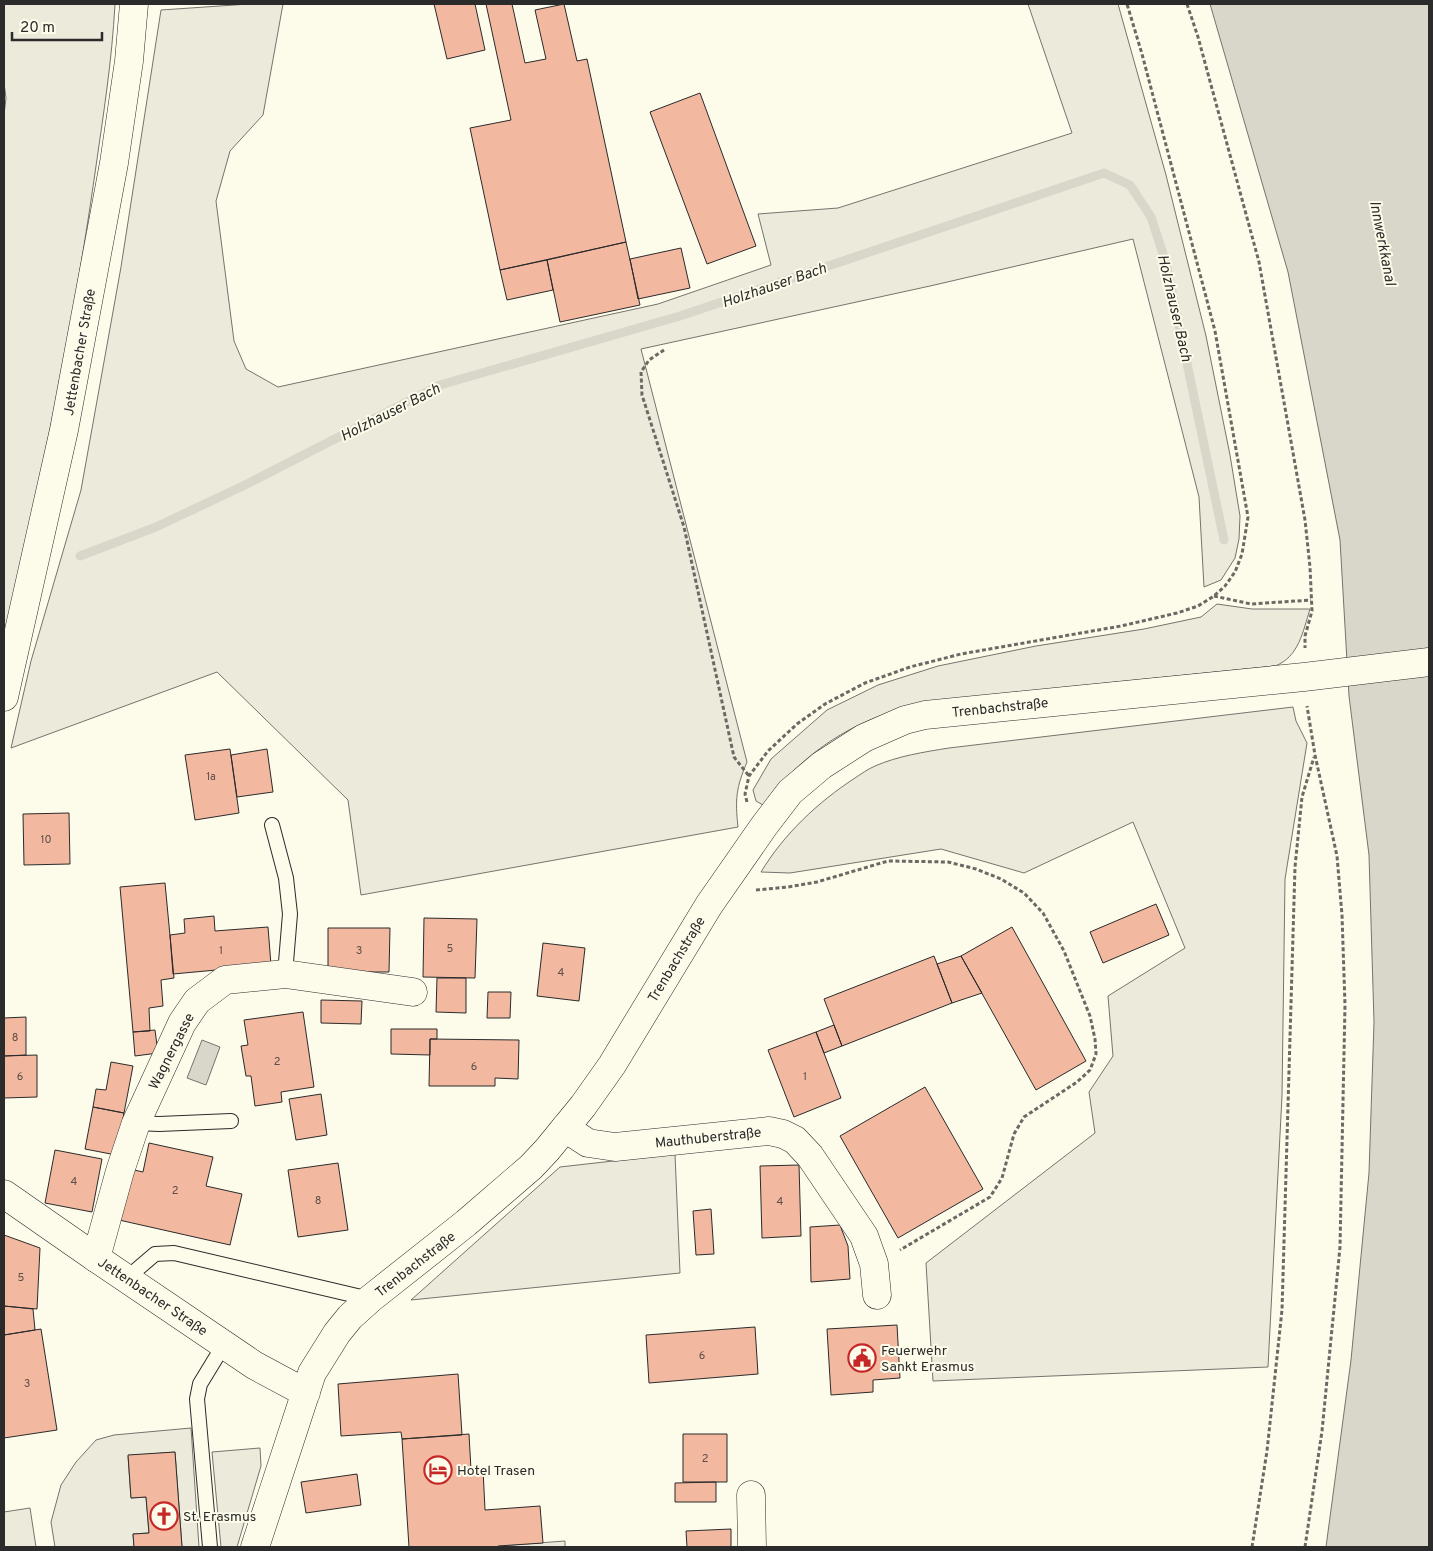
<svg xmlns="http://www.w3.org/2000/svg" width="1433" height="1551" viewBox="0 0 1433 1551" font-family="Overpass,sans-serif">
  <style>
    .green { fill: #ecebdb; stroke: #74746e }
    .parking { fill: #eceadb; stroke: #74746e }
    .water { fill: #d8d7c9; stroke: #74746e }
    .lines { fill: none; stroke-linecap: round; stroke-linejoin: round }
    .stream { stroke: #d8d7c9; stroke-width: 9 }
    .building { fill: #f2b8a0; stroke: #2b2b2b }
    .lane-casing { stroke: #2b2b2b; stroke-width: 16 }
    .street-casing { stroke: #2b2b2b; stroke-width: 29 }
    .secondary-casing { stroke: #2b2b2b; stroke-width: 29 }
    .path { stroke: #6a6964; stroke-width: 3; stroke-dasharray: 4 2.5; stroke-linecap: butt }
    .lane { stroke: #fdfbea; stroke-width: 14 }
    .street { stroke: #fdfbea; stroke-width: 28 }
    .secondary { stroke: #fdfbea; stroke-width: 28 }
    .labels { text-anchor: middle; stroke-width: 4; stroke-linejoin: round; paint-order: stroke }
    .number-label { font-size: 11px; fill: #5d4e48 }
    .street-label { font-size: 14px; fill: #2b2b2b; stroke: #fdfbea }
    .poi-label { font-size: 14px; fill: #2b2b2b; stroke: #fdfbea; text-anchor: start }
    .water-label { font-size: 15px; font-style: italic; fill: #2b2b2b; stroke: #fdfbea }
  </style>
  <rect width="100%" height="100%" fill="#fdfbea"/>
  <path class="green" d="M4,4H115C112,61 103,117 95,173C73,329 40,484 4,638V115L6,98L4,83Z
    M249,4H283L263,115L230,151L216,201L234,341L246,369L278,387L658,304L771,265L758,214L838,208L1072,133L1028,4H1118L1166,175L1206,336L1230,455L1240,516L1239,539L1235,558L1221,580L1204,587L1199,497L1133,239L930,286L641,349L747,762C736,788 735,799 738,827L361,895L348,800L217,672L11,748L31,661L81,490L121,267L161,10Z
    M1217,604L1252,609H1310C1303,631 1299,657 1275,666L960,698C944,700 927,701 911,705C902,707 893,711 885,714C833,733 797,762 763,805L756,801L753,790L771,759L827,710L878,685L938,666L1036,646L1144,629L1201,617Z
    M1293,707L1296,721L1307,743L1285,879L1282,1096L1268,1367L933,1381L926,1263L1095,1133L1089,1092L1113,1056L1108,996L1185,948L1133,822L1024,873L941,849L790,873L761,872C784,834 818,802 855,778C861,774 868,769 875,766C898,756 924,752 949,748Z
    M675,1154L680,1273L411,1300L560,1167Z
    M191,1428L199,1547H182L175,1452L128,1456L131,1498L146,1497L149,1533L133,1534L134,1547H55L51,1522L61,1485L76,1462L96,1440L114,1435Z
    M260,1448L261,1466L237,1547H221L212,1452Z
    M30,1508L36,1547H4V1512Z"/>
  <path class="parking" d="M565,1541V1547H498V1546Z"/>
  <path class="water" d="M1210,4H1429V1547H1326L1351,1360L1369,1173L1374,1022L1369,855L1349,696L1340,540L1288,272Z
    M202,1040L220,1047L206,1085L187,1078Z"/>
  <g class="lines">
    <path class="stream" d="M80,556L156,527L247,484L440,385L680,316L1104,173L1130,185L1151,217L1166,263L1224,540"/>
  </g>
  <path class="building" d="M434,4H475L485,50L447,59Z
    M486,4H512L525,63L546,59L535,10L564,4L577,61L587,59L626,242L500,270L470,128L511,120Z
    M700,93L756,246L707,264L650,112Z
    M626,242L640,305L560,322L547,260Z
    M681,248L690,288L638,299L630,259Z
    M547,260L553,290L507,300L500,270Z
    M230,749L239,813L195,820L185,755Z
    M267,749L273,792L237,797L231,755Z
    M69,813L70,864L24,865L23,814Z
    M165,883L174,978L161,980L163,1006L149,1008L150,1031L133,1032L120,887Z
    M1156,904L1169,935L1103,963L1090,932Z
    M214,916L215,931L268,927L271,965L173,974L170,935L185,933L184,919Z
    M424,918L477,919L475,978L423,977Z
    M1012,927L1086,1061L1036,1090L961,956Z
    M328,928H390L389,972H328Z
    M543,943L585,948L579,1001L537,996Z
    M934,956L952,1003L842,1046L824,999Z
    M961,956L982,993L952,1003L937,964Z
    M437,978H466V1013L436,1012Z
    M488,992H511L510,1018H487Z
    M321,1000L362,1001L361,1024L321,1023Z
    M303,1012L314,1087L281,1092L282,1102L255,1106L251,1076H246L241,1046L248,1045L244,1020Z
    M26,1017V1055L4,1056V1018Z
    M834,1025L842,1046L824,1053L816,1032Z
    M391,1029H437V1039H430V1055L391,1054Z
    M155,1030L158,1053L135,1056L133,1032Z
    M816,1032L841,1098L794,1117L768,1050Z
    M430,1039L519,1040L518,1079L495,1078V1086H429Z
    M37,1055V1097L4,1098V1056Z
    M111,1062L133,1066L124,1113L93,1107L96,1089L106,1090Z
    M925,1087L983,1189L898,1238L840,1136Z
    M321,1094L327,1135L296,1140L289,1099Z
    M93,1107L124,1113L116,1155L85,1149Z
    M149,1143L213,1157L206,1186L242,1194L230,1245L119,1220L130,1169L143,1172Z
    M55,1150L102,1159L92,1212L45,1203Z
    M338,1163L348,1230L298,1237L288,1170Z
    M799,1165L801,1236L762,1238L760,1166Z
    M711,1209L714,1254L696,1255L693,1211Z
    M840,1225L848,1246L850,1279L811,1282L810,1227Z
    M4,1235L40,1248L37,1309L4,1306Z
    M4,1306L33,1309L35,1330L4,1335Z
    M897,1325L900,1378L873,1380V1392L831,1395L827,1329Z
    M755,1327L758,1374L649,1383L646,1335Z
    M41,1329L57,1430L4,1438V1335Z
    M458,1374L462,1435L402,1439L401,1432L341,1436L338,1384Z
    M469,1434L471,1470L483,1469L485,1510L540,1506L543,1543L498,1546V1547H409L402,1439Z
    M683,1434H727V1482H683Z
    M175,1452L182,1547H134L133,1534L149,1533L146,1497L131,1498L128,1455Z
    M357,1474L361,1505L306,1513L301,1482Z
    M716,1482V1502H675V1483Z
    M731,1529V1547H687L686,1531Z"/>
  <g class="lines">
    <g class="lane-casing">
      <path id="lane" d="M272,825L286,878L290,914L285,974
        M136,1123L159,1124L231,1121
        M127,1278L155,1254L174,1253L370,1299
        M210,1547L197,1399L200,1384L225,1343"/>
    </g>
    <g class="street-casing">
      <path id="street" d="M565,1128L588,1143L615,1147L769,1131L783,1134L795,1140L810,1156L864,1236L874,1264L877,1295
        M96,1258L120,1171L136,1123L182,1023L197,1001L225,980L285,974L413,992
        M751,1495L752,1547"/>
    </g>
    <g class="secondary-casing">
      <path id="secondary" d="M4,697L64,430L114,163L129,61L134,4
        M4,1194L96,1258L254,1365L306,1393
        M255,1547L312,1373L337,1333L350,1317L370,1299L466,1223L531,1167L547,1150L583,1106L612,1065L709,905L764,826L790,792L822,765L864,738L905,720L925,715L1304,677L1429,662"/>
    </g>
    <path class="path" d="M1187,4L1198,37L1259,262L1305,520L1310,567L1312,611L1305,636V648
      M664,350L649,360L641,372L642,395L684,527L734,757L749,776
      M1214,596L1251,604L1311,600
      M747,802L745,794L749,776L768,751L797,724L825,704L865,683L910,667L961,654L1121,626L1177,613L1198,606L1214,596L1225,586L1235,572L1242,554L1248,517L1215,331L1142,54L1127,4
      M756,890L788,887L817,882L888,861L948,862L976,869L1001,879L1024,893L1043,913L1064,951L1090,1016L1095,1039L1096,1054L1090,1070L1077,1082L1024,1117L1014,1134L1002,1178L990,1197L900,1250
      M1252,1547L1267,1451L1282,1310L1295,867L1302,797L1314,757
      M1305,1547L1322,1431L1340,1247L1345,1005L1342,915L1337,856L1315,755L1307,706"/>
    <use href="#lane" class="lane"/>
    <use href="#street" class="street"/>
    <use href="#secondary" class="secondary"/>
  </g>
  <defs>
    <g id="civic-ring" transform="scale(1.4375)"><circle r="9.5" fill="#fdfbea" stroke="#c62828" stroke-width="1.5"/><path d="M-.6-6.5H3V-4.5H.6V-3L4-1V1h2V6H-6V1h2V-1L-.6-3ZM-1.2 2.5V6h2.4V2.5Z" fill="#c62828"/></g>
    <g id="hotel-ring" transform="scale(1.4375)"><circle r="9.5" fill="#fdfbea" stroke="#c62828" stroke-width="1.5"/><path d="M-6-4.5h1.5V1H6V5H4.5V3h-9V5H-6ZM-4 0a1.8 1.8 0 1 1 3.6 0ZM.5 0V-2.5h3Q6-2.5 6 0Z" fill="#c62828"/></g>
    <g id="church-ring" transform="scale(1.4375)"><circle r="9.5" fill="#fdfbea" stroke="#c62828" stroke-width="1.5"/><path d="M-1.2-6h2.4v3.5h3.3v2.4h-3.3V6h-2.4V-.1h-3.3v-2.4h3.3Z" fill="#c62828"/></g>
  </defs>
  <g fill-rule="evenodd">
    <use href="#civic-ring" x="862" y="1358"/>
    <use href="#hotel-ring" x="438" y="1470"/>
    <use href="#church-ring" x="164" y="1516"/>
  </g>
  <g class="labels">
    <g class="number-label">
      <text x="211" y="780">1a</text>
      <text x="46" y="843">10</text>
      <text x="450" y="952">5</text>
      <text x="221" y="954">1</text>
      <text x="359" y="954">3</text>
      <text x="561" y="976">4</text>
      <text x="15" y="1041">8</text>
      <text x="277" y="1065">2</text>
      <text x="474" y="1070">6</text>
      <text x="20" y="1080">6</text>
      <text x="805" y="1080">1</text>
      <text x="74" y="1185">4</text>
      <text x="175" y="1194">2</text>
      <text x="318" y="1204">8</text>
      <text x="780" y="1205">4</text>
      <text x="21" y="1281">5</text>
      <text x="702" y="1359">6</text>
      <text x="27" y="1387">3</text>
      <text x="705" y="1462">2</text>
    </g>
    <g class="street-label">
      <text transform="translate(79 352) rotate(-80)" y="5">Jettenbacher Straße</text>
      <text transform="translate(1000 707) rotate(-6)" y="5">Trenbachstraße</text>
      <text transform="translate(676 959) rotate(-59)" y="5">Trenbachstraße</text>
      <text transform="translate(171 1051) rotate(-63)" y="5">Wagnergasse</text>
      <text transform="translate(708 1137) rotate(-6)" y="5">Mauthuberstraße</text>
      <text transform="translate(415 1264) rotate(-38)" y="5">Trenbachstraße</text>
      <text transform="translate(153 1296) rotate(34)" y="5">Jettenbacher Straße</text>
    </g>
    <g class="poi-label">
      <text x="881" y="1355">Feuerwehr<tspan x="881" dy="16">Sankt Erasmus</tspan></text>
      <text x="457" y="1475">Hotel Trasen</text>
      <text x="183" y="1521">St. Erasmus</text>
    </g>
    <g class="water-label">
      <text transform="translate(1383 243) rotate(79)" y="5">Innwerkkanal</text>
      <text transform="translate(774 285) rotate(-19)" y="5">Holzhauser Bach</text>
      <text transform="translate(1175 308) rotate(77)" y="5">Holzhauser Bach</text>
      <text transform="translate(390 412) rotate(-27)" y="5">Holzhauser Bach</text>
    </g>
  </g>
  <rect width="1433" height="1551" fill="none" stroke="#2b2b2b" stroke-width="10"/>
  <path d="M12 32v8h90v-8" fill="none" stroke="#2b2b2b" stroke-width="2.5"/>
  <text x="20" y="32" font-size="15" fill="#2b2b2b" stroke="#fdfbea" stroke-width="4" paint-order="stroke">20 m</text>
</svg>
